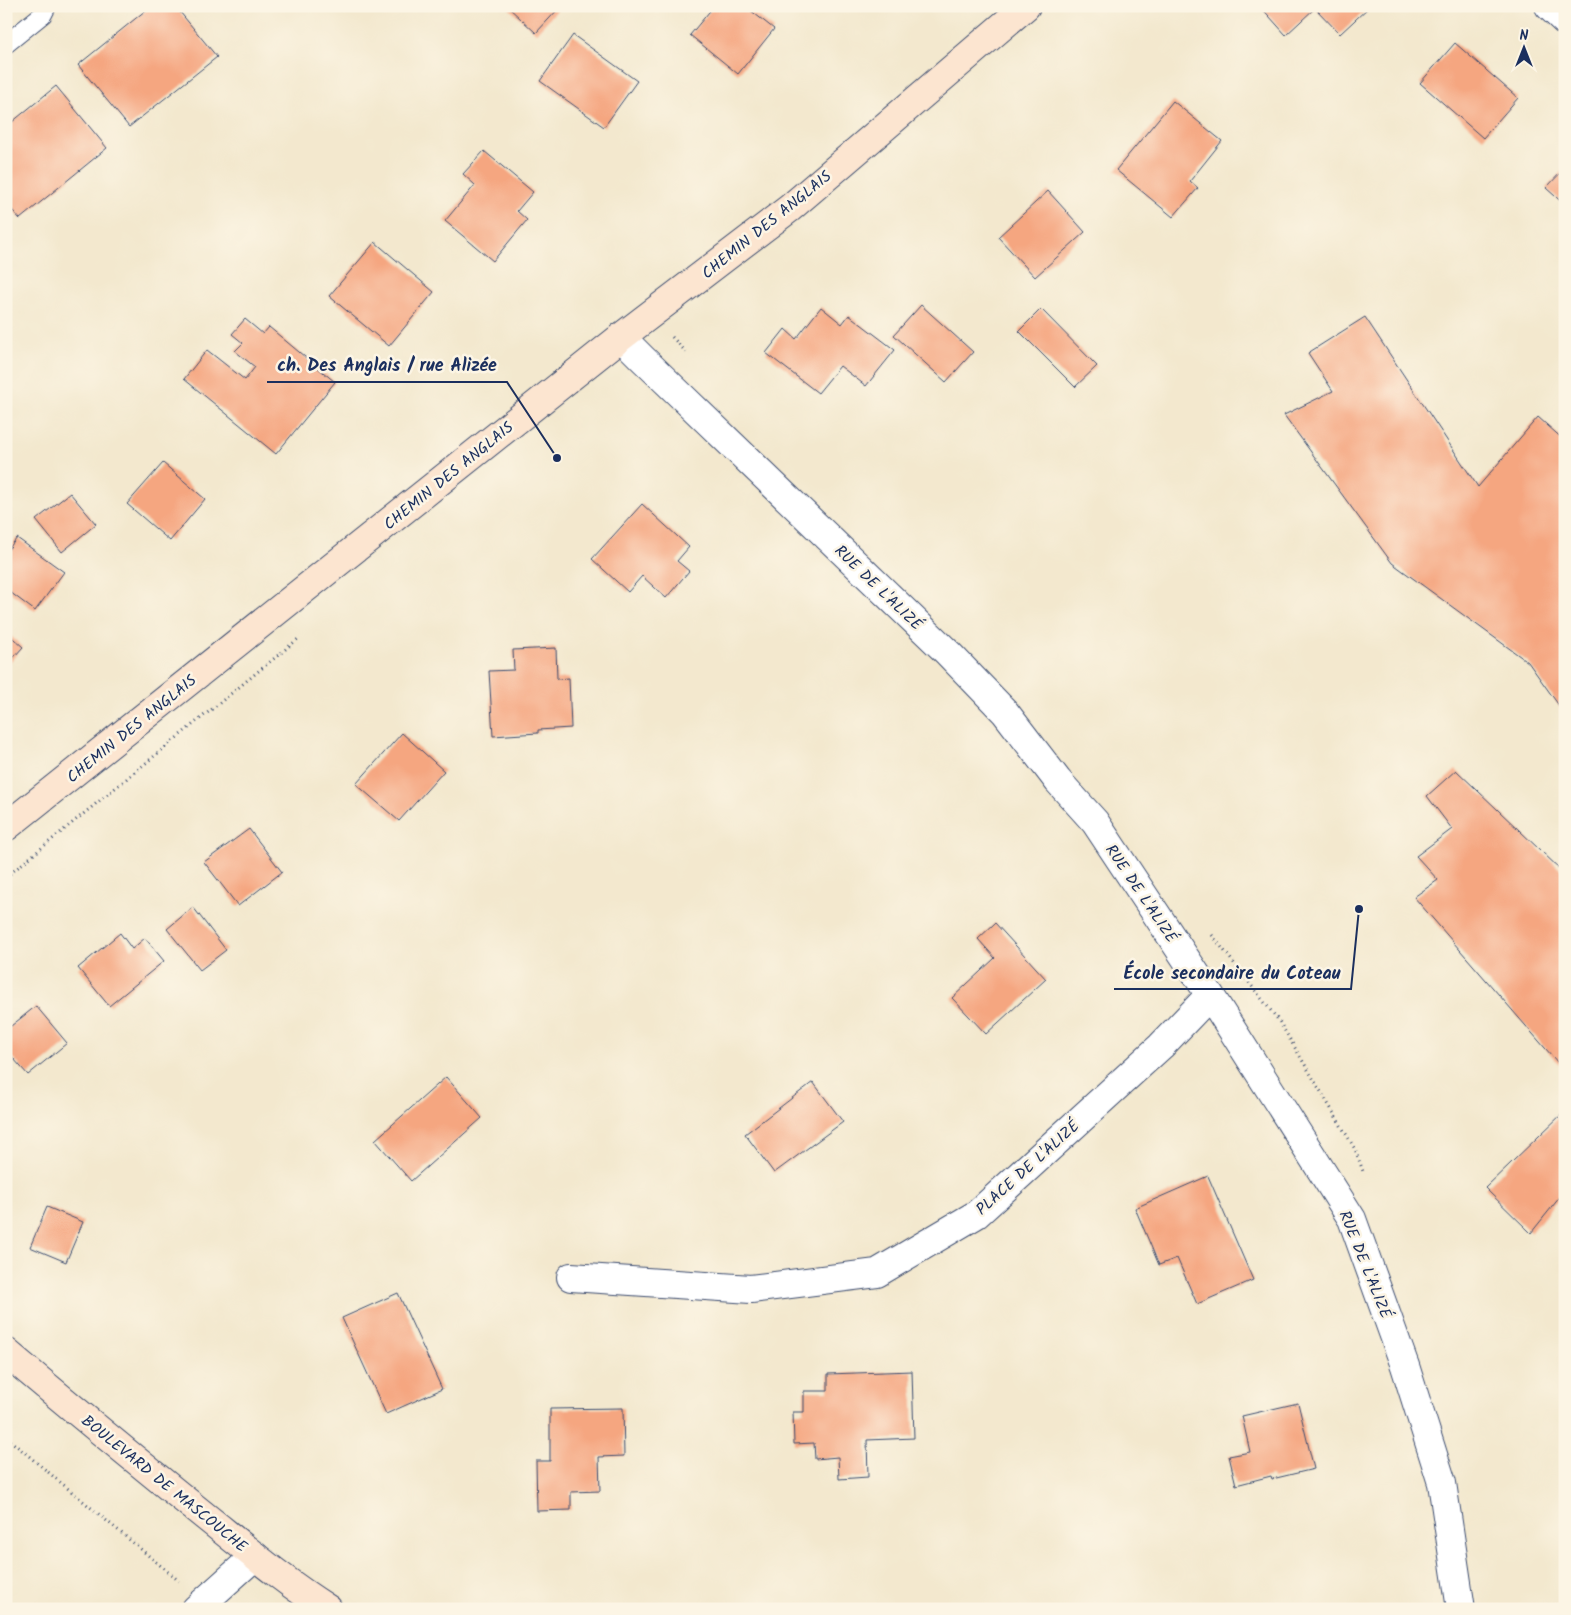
<svg xmlns="http://www.w3.org/2000/svg" width="1571" height="1615" viewBox="0 0 1571 1615" font-family="Kalam,sans-serif">
  <style>
    .building { fill: #f5a680 }
    .lines { fill: none; stroke-linecap: round; stroke-linejoin: round }
    .lane-casing { stroke: #3b4b6f; stroke-width: 20 }
    .street-casing { stroke: #3b4b6f; stroke-width: 30 }
    .secondary-casing { stroke: #3b4b6f; stroke-width: 30 }
    .path { stroke: #3b4b6f; stroke-width: 3; stroke-dasharray: 1 4; stroke-linecap: butt }
    .lane { stroke: #fff; stroke-width: 18 }
    .street { stroke: #fff; stroke-width: 28 }
    .secondary { stroke: #fce5d0; stroke-width: 28 }
    .labels { text-anchor: middle; stroke-width: 5; stroke-linejoin: round; paint-order: stroke }
    .street-label { font-size: 16px; fill: #1b2f5e; stroke: #fcf5e5 }
    .leader { fill: none; stroke: #1b2f5e; stroke-width: 2 }
    .callout-dot { fill: #1b2f5e; stroke: #fcf5e5; stroke-width: 2 }
    .callout-label { font-size: 18px; text-anchor: middle; font-weight: bold; fill: #1b2f5e; stroke: #fcf5e5; stroke-width: 5; stroke-linejoin: round; paint-order: stroke }
  </style>
  <rect width="100%" height="100%" fill="#fcf5e5"/>
  <filter id="ink" filterUnits="userSpaceOnUse"><feTurbulence type="fractalNoise" baseFrequency=".02" numOctaves="2"/><feDisplacementMap in="SourceGraphic" scale="10" xChannelSelector="R" yChannelSelector="G"/><feConvolveMatrix kernelMatrix="1 2 1 2 8 2 1 2 1" color-interpolation-filters="sRGB"/></filter>
  <filter id="wash" filterUnits="userSpaceOnUse"><feTurbulence type="fractalNoise" baseFrequency=".0096" numOctaves="4" result="noise"/><feDisplacementMap in="SourceGraphic" scale="20" xChannelSelector="R" yChannelSelector="G"/><feGaussianBlur stdDeviation="1.12" result="paint"/><feColorMatrix in="noise" values="0 0 0 0 0 0 0 0 0 0 0 0 0 0 0 0 0 1.4 0 .05"/><feComposite in="paint" operator="in"/></filter>
  <g filter="url(#wash)">
    <rect width="100%" height="100%" fill="#f3e8ce"/>
    <g id="blocks">
      <path class="building" d="M151,6H175L217,57L129,127L78,65Z
        M507,6H561L536,33Z
        M714,6H745L774,29L738,74L690,35Z
        M1260,6H1370L1340,34L1315,8L1286,35Z
        M573,35L637,81L604,127L540,81Z
        M1455,43L1518,98L1483,138L1420,83Z
        M56,86L107,148L20,219L6,203V127Z
        M1173,101L1222,141L1190,181L1198,188L1173,217L1116,170Z
        M484,151L533,192L517,211L527,220L493,261L445,221L475,185L463,174Z
        M1565,168V205L1546,188Z
        M1048,191L1085,232L1035,277L998,237Z
        M375,242L434,292L389,346L329,296Z
        M921,305L973,352L946,382L894,335Z
        M821,307L842,324L849,315L895,350L866,386L840,366L818,393L766,353L785,329L796,339Z
        M1041,309L1097,366L1075,387L1019,331Z
        M1365,317L1478,487L1538,417L1565,441V714L1528,662L1392,563L1284,415L1333,391L1308,353Z
        M245,319L263,334L269,327L335,382L276,454L184,379L207,350L245,380L255,367L235,351L243,343L232,334Z
        M163,463L205,499L170,541L127,504Z
        M70,493L96,524L62,552L36,520Z
        M642,504L689,547L677,561L689,571L666,598L642,576L628,592L592,559Z
        M17,538L64,572L35,611L6,589V552Z
        M6,632L23,647L6,666Z
        M556,648L557,679L569,678L571,728L538,730V733L493,736L489,671L514,670L513,650Z
        M402,733L444,771L399,821L356,784Z
        M1456,770L1562,871L1565,868V1071L1414,897L1438,880L1416,856L1452,829L1427,796Z
        M249,829L282,872L238,906L204,862Z
        M193,907L226,950L200,970L167,929Z
        M995,923L1046,979L986,1034L952,998L995,958L978,939Z
        M120,933L132,949L145,938L164,961L109,1006L78,968Z
        M36,1006L67,1043L28,1075L6,1050V1030Z
        M446,1077L482,1118L411,1181L375,1140Z
        M813,1082L843,1122L774,1173L745,1134Z
        M1565,1111V1202L1560,1197L1531,1233L1485,1188Z
        M1208,1176L1253,1280L1197,1304L1177,1258L1159,1265L1135,1208Z
        M47,1207L83,1222L66,1262L30,1247Z
        M398,1293L442,1389L386,1414L342,1318Z
        M912,1371L914,1438L867,1440L868,1477L839,1479L838,1457L815,1459L814,1443L794,1444L793,1412H804V1391H828V1374Z
        M1298,1403L1314,1469L1272,1479L1271,1476L1236,1485L1229,1456L1250,1452L1242,1416Z
        M623,1408L624,1456L599,1457L600,1491L571,1492V1510L537,1511L536,1461H550V1409Z"/>
    </g>
  </g>
  <g filter="url(#ink)">
    <use href="#blocks" fill-opacity="0" stroke="#3b4b6f" stroke-width="1"/>
    <g class="lines">
      <g class="lane-casing">
        <path id="lane" d="M6,44L43,14L47,6"/>
      </g>
      <g class="street-casing">
        <path id="street" d="M1549,6L1565,21
          M621,337L642,358L948,653L1005,712L1058,781L1095,822L1210,995L1352,1219L1405,1366L1442,1483L1461,1609
          M571,1277L751,1289L877,1273L977,1214L1161,1046L1210,995
          M196,1609L255,1556"/>
      </g>
      <g class="secondary-casing">
        <path id="secondary" d="M6,827L621,337L790,208L1026,6
          M6,1352C72,1408 139,1463 206,1517C246,1549 285,1582 328,1609"/>
      </g>
      <path class="path" d="M672,337L688,354
        M6,877L298,639
        M1212,935L1279,1021L1355,1149L1364,1174
        M6,1437L179,1581"/>
      <use href="#lane" class="lane"/>
      <use href="#street" class="street"/>
      <use href="#secondary" class="secondary"/>
    </g>
  </g>
  <g class="labels">
    <g class="street-label">
      <text transform="translate(766 224) rotate(-39)" y="6">CHEMIN DES ANGLAIS</text>
      <text transform="translate(448 475) rotate(-39)" y="6">CHEMIN DES ANGLAIS</text>
      <text transform="translate(879 587) rotate(44)" y="6">RUE DE L'ALIZÉ</text>
      <text transform="translate(131 728) rotate(-39)" y="6">CHEMIN DES ANGLAIS</text>
      <text transform="translate(1142 893) rotate(56)" y="6">RUE DE L'ALIZÉ</text>
      <text transform="translate(1027 1167) rotate(-42)" y="6">PLACE DE L'ALIZÉ</text>
      <text transform="translate(1366 1264) rotate(68)" y="6">RUE DE L'ALIZÉ</text>
      <text transform="translate(165 1483) rotate(39)" y="6">BOULEVARD DE MASCOUCHE</text>
    </g>
  </g>
  <path class="leader" d="M557 458L507 382H267M1359 909L1351 989H1114"/>
  <g class="callout-dot">
    <circle cx="557" cy="458" r="5"/>
    <circle cx="1359" cy="909" r="5"/>
  </g>
  <g class="callout-label">
    <text x="387" y="371">ch. Des Anglais / rue Alizée</text>
    <text x="1232" y="979">École secondaire du Coteau</text>
  </g>
  <rect width="1571" height="1615" fill="none" stroke="#fcf5e5" stroke-width="25"/>
  <g transform="translate(1524 48)" stroke="#fcf5e5" stroke-width="4" paint-order="stroke">
  <path d="M0-4L9 19L0 12L-9 19Z" fill="#1b2f5e"/>
  <text y="-8" font-size="14" font-weight="bold" text-anchor="middle" fill="#1b2f5e">N</text>
  </g>
</svg>
